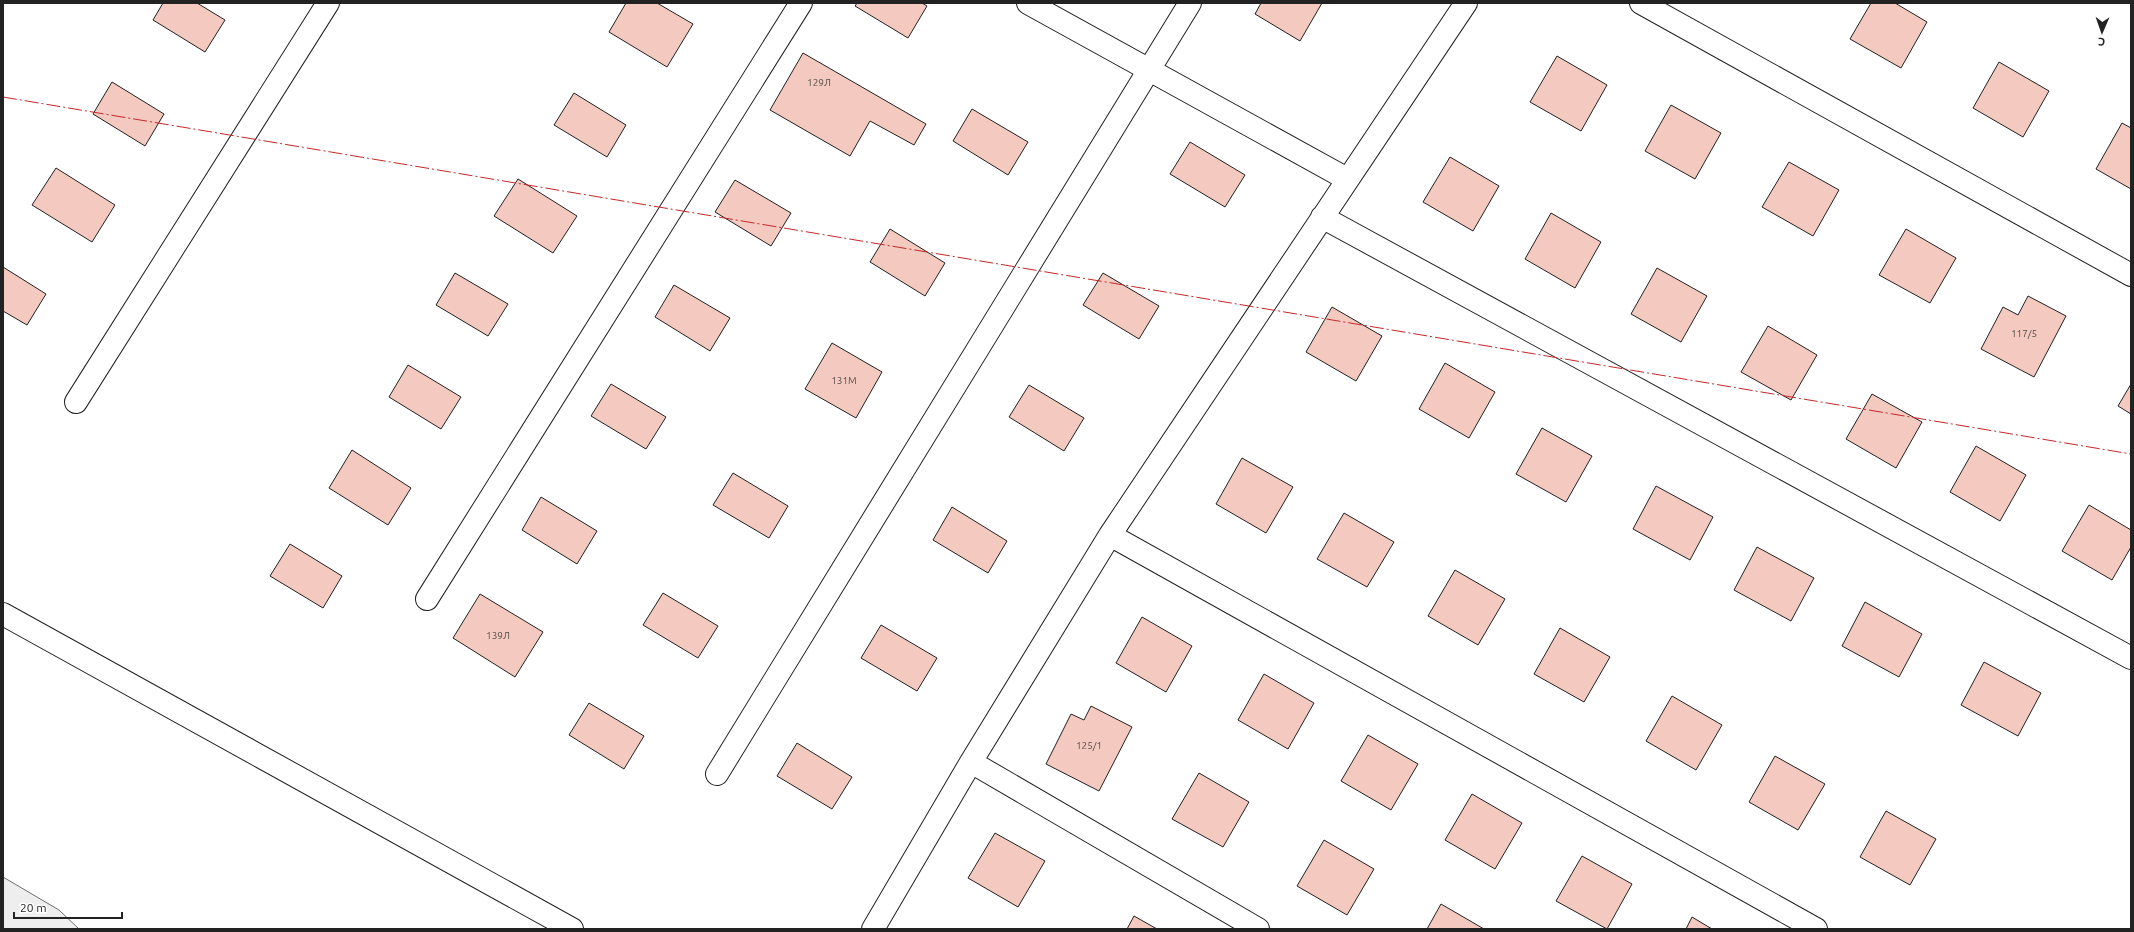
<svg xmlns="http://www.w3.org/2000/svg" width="2134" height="932" viewBox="0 0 2134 932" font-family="Ubuntu,sans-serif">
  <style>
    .green { fill: #eee; stroke: #6f6f6f }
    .building { fill: #f3c9c0; stroke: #222 }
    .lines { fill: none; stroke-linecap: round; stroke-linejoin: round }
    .minor-casing { stroke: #222; stroke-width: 24 }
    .minor { stroke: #fff; stroke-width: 22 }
    .power { stroke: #c62828; stroke-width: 1; stroke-dasharray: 14 3 2 3; stroke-linecap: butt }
    .labels { text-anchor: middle; stroke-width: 3; stroke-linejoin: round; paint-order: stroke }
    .number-label { font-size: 10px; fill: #564c4a }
  </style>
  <rect width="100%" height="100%" fill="#fff"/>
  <path class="green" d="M3,877L59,910L79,929H3Z"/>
  <path class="building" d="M163,3H197L225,20L205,52L153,20Z
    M626,3H657L693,24L667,67L609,32Z
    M857,3H922L927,6L908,38L855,6Z
    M1261,3H1322L1300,41L1255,14Z
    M1871,3H1895L1927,22L1901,68L1850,39Z
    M803,53L926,124L914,145L870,121L850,156L770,110Z
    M1557,56L1607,85L1581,131L1530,102Z
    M1999,62L2049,91L2023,137L1973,108Z
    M112,82L164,114L145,146L93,114Z
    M574,93L626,125L607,157L554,125Z
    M1671,105L1721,133L1695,179L1645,151Z
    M972,109L1028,142L1008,175L953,141Z
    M2122,123L2131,128V189L2096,169Z
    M1190,142L1245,175L1225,207L1170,174Z
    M1450,157L1499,186L1473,231L1423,202Z
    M1789,162L1839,190L1813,236L1762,207Z
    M56,168L115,205L92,242L32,205Z
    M518,179L577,216L553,253L494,216Z
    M735,180L791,213L771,246L715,212Z
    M1551,213L1601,242L1575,288L1525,259Z
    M890,229L945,263L925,296L870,262Z
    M1906,229L1956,258L1930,303L1879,275Z
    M3,267L46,294L27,325L3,311Z
    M1657,268L1707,296L1681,342L1631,314Z
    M455,273L508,304L488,336L436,305Z
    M1103,273L1159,306L1139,339L1083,305Z
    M674,285L730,318L710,351L655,317Z
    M2028,296L2066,316L2034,377L1981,349L2003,307L2018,315Z
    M1332,307L1382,336L1356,381L1306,352Z
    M1768,326L1817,355L1791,400L1741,372Z
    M832,343L882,372L856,418L805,389Z
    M1445,363L1495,392L1469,438L1419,409Z
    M408,365L461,397L441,429L389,397Z
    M611,384L666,417L646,449L591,416Z
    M2131,384V414L2118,406Z
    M1029,385L1084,418L1064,451L1009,417Z
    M1872,394L1922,422L1896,468L1846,439Z
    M1542,428L1592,456L1566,502L1516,474Z
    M1976,446L2026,475L2000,521L1950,492Z
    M352,450L411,488L388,525L329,488Z
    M1242,458L1293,487L1266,533L1216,504Z
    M733,473L788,506L769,538L713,505Z
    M1656,486L1713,517L1690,560L1633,529Z
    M541,497L597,531L577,564L522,530Z
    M2089,505L2131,530V547L2112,580L2062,551Z
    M952,507L1007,541L988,573L933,540Z
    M1344,513L1394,542L1367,587L1317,559Z
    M290,544L342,576L323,608L270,576Z
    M1757,547L1814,578L1791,621L1734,590Z
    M1455,570L1505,599L1478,645L1428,616Z
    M663,593L718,626L698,658L643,625Z
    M480,594L543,632L515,677L453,638Z
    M1865,602L1922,634L1899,677L1842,646Z
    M1142,617L1192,646L1166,692L1116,663Z
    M881,625L937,658L917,691L861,658Z
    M1560,628L1610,657L1584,702L1534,674Z
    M1984,662L2041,693L2018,736L1961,705Z
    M1264,674L1314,703L1288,749L1238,720Z
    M1672,696L1722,725L1696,770L1646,741Z
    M589,703L644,736L624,769L569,735Z
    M1091,706L1132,727L1099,791L1046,764L1071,714L1084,720Z
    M1368,735L1418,764L1391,810L1341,781Z
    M797,743L852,777L832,809L777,776Z
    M1775,756L1825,784L1798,830L1749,802Z
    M1199,773L1249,802L1223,847L1172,819Z
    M1472,794L1522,823L1495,869L1445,840Z
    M1886,811L1936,839L1910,885L1860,857Z
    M995,833L1045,861L1018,907L968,878Z
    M1324,840L1374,869L1347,915L1297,886Z
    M1582,856L1632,884L1607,929L1556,901Z
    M1441,904L1484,929H1427Z
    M1134,916L1157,929H1127Z
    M1692,917L1712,929H1686Z"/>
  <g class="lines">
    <g class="minor-casing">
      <path id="minor" d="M1028,3L1347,179
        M1641,3L2131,275
        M1322,217L2131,658
        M76,402L328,3
        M1110,535L1816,929
        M427,599L801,3
        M3,614L572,929
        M971,762L1258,929
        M717,774L1190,3
        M873,929L971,762L1110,535L1466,3"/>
    </g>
    <use href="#minor" class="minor"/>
    <path class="power" d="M3,97L2131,454"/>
  </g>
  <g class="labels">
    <g class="number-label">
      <text x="819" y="86">129Л</text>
      <text x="2024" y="337">117/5</text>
      <text x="844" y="384">131М</text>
      <text x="498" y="639">139Л</text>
      <text x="1089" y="749">125/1</text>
    </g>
  </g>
  <rect width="2134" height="932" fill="none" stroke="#222222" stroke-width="8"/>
  <g transform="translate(2102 32) rotate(182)" stroke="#ffffff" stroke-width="3" paint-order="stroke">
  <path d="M0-3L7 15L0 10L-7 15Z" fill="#222222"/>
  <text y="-6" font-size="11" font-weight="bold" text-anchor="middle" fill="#222222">С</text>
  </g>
  <path d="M14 912v6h108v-6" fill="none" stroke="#222222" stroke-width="2"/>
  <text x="20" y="912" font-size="12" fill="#222222" stroke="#ffffff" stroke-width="3" paint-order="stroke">20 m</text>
</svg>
